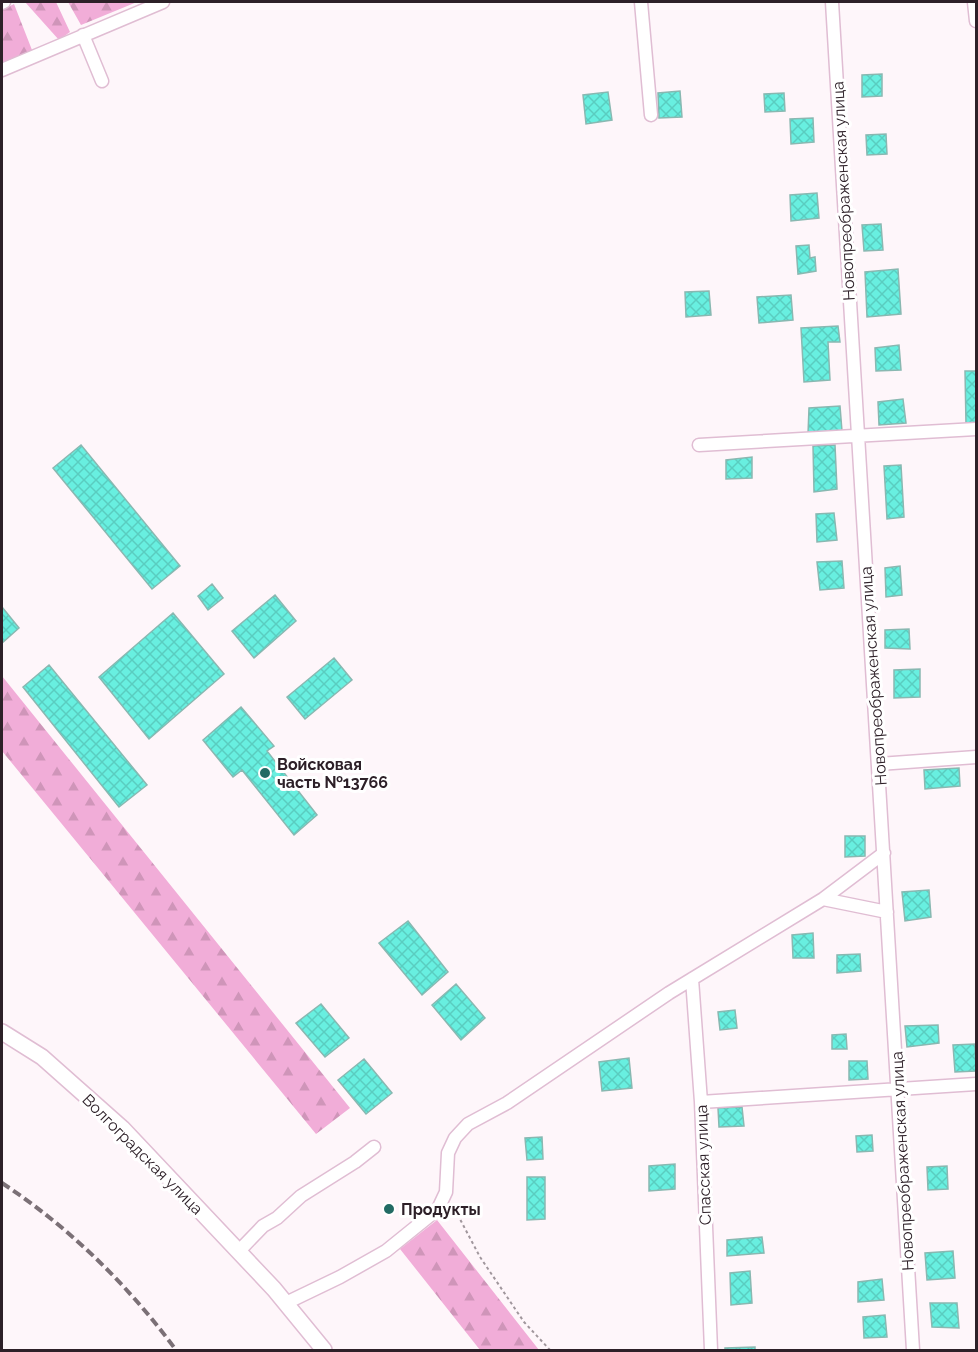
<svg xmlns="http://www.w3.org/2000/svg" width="978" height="1352" viewBox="0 0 978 1352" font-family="Raleway,sans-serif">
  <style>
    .forest { fill: url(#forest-firs) }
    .building { fill: url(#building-cross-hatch); stroke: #89b8b1; stroke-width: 1.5 }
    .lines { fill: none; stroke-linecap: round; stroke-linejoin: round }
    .minor-casing { stroke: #e0bdd3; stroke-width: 15 }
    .major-casing { stroke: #e0bdd3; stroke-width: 18 }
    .path { stroke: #a0969c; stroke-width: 2; stroke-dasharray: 3 3; stroke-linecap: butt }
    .minor { stroke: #fff; stroke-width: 12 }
    .major { stroke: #fff; stroke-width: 15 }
    .rail { stroke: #7b7076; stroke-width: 4; stroke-dasharray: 9 4.5; stroke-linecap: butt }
    .poi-dot { fill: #226b64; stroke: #fff; stroke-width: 2 }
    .labels { text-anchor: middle; stroke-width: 6; stroke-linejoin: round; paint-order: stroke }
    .street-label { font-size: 16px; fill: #2d2028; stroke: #fff }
    .poi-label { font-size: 16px; font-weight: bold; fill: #2d2028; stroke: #fff; text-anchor: start }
  </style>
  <defs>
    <pattern id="forest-firs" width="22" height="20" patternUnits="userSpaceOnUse" patternTransform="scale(1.5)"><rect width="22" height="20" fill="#f1add8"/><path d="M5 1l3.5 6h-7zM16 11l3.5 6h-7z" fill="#cf95b9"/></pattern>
    <pattern id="building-cross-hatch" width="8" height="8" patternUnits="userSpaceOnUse" patternTransform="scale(1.5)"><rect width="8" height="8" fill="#68efe0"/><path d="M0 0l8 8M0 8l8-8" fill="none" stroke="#5acdc0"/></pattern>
  </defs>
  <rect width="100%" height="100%" fill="#fef6fa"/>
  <path class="forest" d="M25,2H56L70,32L59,40Z
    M68,2H137L81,25Z
    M14,4L32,50L2,64V10Z
    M2,676L350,1108L316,1134L2,751Z
    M437,1220L539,1350H480L400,1249Z"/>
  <path class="building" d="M882,74V96L862,97V75Z
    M680,91L682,117L659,118L658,93Z
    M608,92L612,120L586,124L583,95Z
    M784,93L785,111L765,112L764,94Z
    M813,118L814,142L791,144L790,119Z
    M886,134L887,154L867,155L866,135Z
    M817,193L819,218L791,221L790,195Z
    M881,224L883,250L864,251L862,225Z
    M809,245L810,258L815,257L816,271L798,274L796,246Z
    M898,269L901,314L867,317L865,272Z
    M709,291L711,315L686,317L685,292Z
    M791,295L793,320L759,323L757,297Z
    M838,326L840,342H828L830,380L804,382L801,328Z
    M899,345L901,370L876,371L875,348Z
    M965,371H976V423L966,424Z
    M903,399L906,423L879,425L878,402Z
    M840,406L842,431L808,434L809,408Z
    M81,445L180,566L152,589L53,468Z
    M835,445L837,489L814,492L813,446Z
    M752,457V478L726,479V460Z
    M901,465L904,517L887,519L884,466Z
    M834,513L837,540L817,542L816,514Z
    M842,561L844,588L820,590L817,562Z
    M900,566L902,595L886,597L885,568Z
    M212,584L223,598L208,610L198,596Z
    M275,595L296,621L254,658L232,631Z
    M2,607L19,628L2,643Z
    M173,613L224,674L149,739L99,677Z
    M909,629L910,649L885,648V630Z
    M334,658L352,680L305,719L287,697Z
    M49,665L147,785L119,807L23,687Z
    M920,669V697L894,698V670Z
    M241,707L274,746L267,751L317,815L294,835L242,770L233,777L203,740Z
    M959,768L960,786L925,789L924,770Z
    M845,836H865V856L845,857Z
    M929,890L931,917L905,921L902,892Z
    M408,921L448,972L422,995L379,943Z
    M813,933L814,958H793L792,935Z
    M860,954L861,971L837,973V955Z
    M456,984L485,1018L461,1040L432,1005Z
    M321,1004L349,1038L325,1057L296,1023Z
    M735,1010L737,1028L720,1030L718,1012Z
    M938,1025L939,1043L907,1047L905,1026Z
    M846,1034L847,1049H832V1035Z
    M975,1044L976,1071L955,1072L953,1045Z
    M629,1058L632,1088L602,1091L599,1062Z
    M364,1059L392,1093L366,1114L338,1080Z
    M849,1061H867L868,1079L849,1080Z
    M742,1107L744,1126L719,1127L718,1108Z
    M872,1135L873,1151L857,1152L856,1136Z
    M542,1137L543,1159L527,1160L525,1138Z
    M675,1164V1189L649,1191V1166Z
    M947,1166L948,1189L928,1190L927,1167Z
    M527,1177H545V1219L527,1220Z
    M762,1237L764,1253L727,1256V1240Z
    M953,1251L955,1278L927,1280L925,1253Z
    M750,1271L752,1303L731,1305L730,1273Z
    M882,1279L884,1300L858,1302V1282Z
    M930,1303H957L959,1328L932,1327Z
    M885,1315L887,1337L864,1338L863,1317Z
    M755,1347V1350H725V1348Z"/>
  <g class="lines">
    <g class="minor-casing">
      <path id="minor" d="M641,2L651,115
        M832,2L913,1350
        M974,2L976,21
        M2,3L4,2
        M83,35L102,81
        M2,70L163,2
        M699,445L976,429
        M879,764L976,757
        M823,899L887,912
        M692,979L701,1102L711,1350
        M701,1102L976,1084
        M239,1251L263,1226L277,1218L301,1196L355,1162L374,1147
        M286,1303L340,1277L386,1251L438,1209L446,1192L448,1153L455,1138L468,1124L507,1103L669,993L823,899L884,853"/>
    </g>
    <g class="major-casing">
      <path id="major" d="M2,1032L42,1057L122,1128L274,1289L324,1350"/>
    </g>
    <path class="path" d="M452,1204L480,1257L524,1322L550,1350"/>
    <use href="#minor" class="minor"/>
    <use href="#major" class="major"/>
    <path class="rail" d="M2,1183C69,1227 128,1285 176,1350"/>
  </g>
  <g class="poi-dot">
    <circle cx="265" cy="773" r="6"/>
    <circle cx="389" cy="1209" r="6"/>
  </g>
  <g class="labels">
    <g class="street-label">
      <text transform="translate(843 191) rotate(-93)" y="6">Новопреображенская улица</text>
      <text transform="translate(873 676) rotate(-94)" y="6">Новопреображенская улица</text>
      <text transform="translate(143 1154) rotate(45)" y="6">Волгоградская улица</text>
      <text transform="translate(902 1161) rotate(-93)" y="6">Новопреображенская улица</text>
      <text transform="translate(703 1165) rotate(-92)" y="6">Спасская улица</text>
    </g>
    <g class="poi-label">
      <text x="277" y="770">Войсковая<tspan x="277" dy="18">часть №13766</tspan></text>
      <text x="401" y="1215">Продукты</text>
    </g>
  </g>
  <rect width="978" height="1352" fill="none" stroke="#2d2028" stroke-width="6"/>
</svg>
